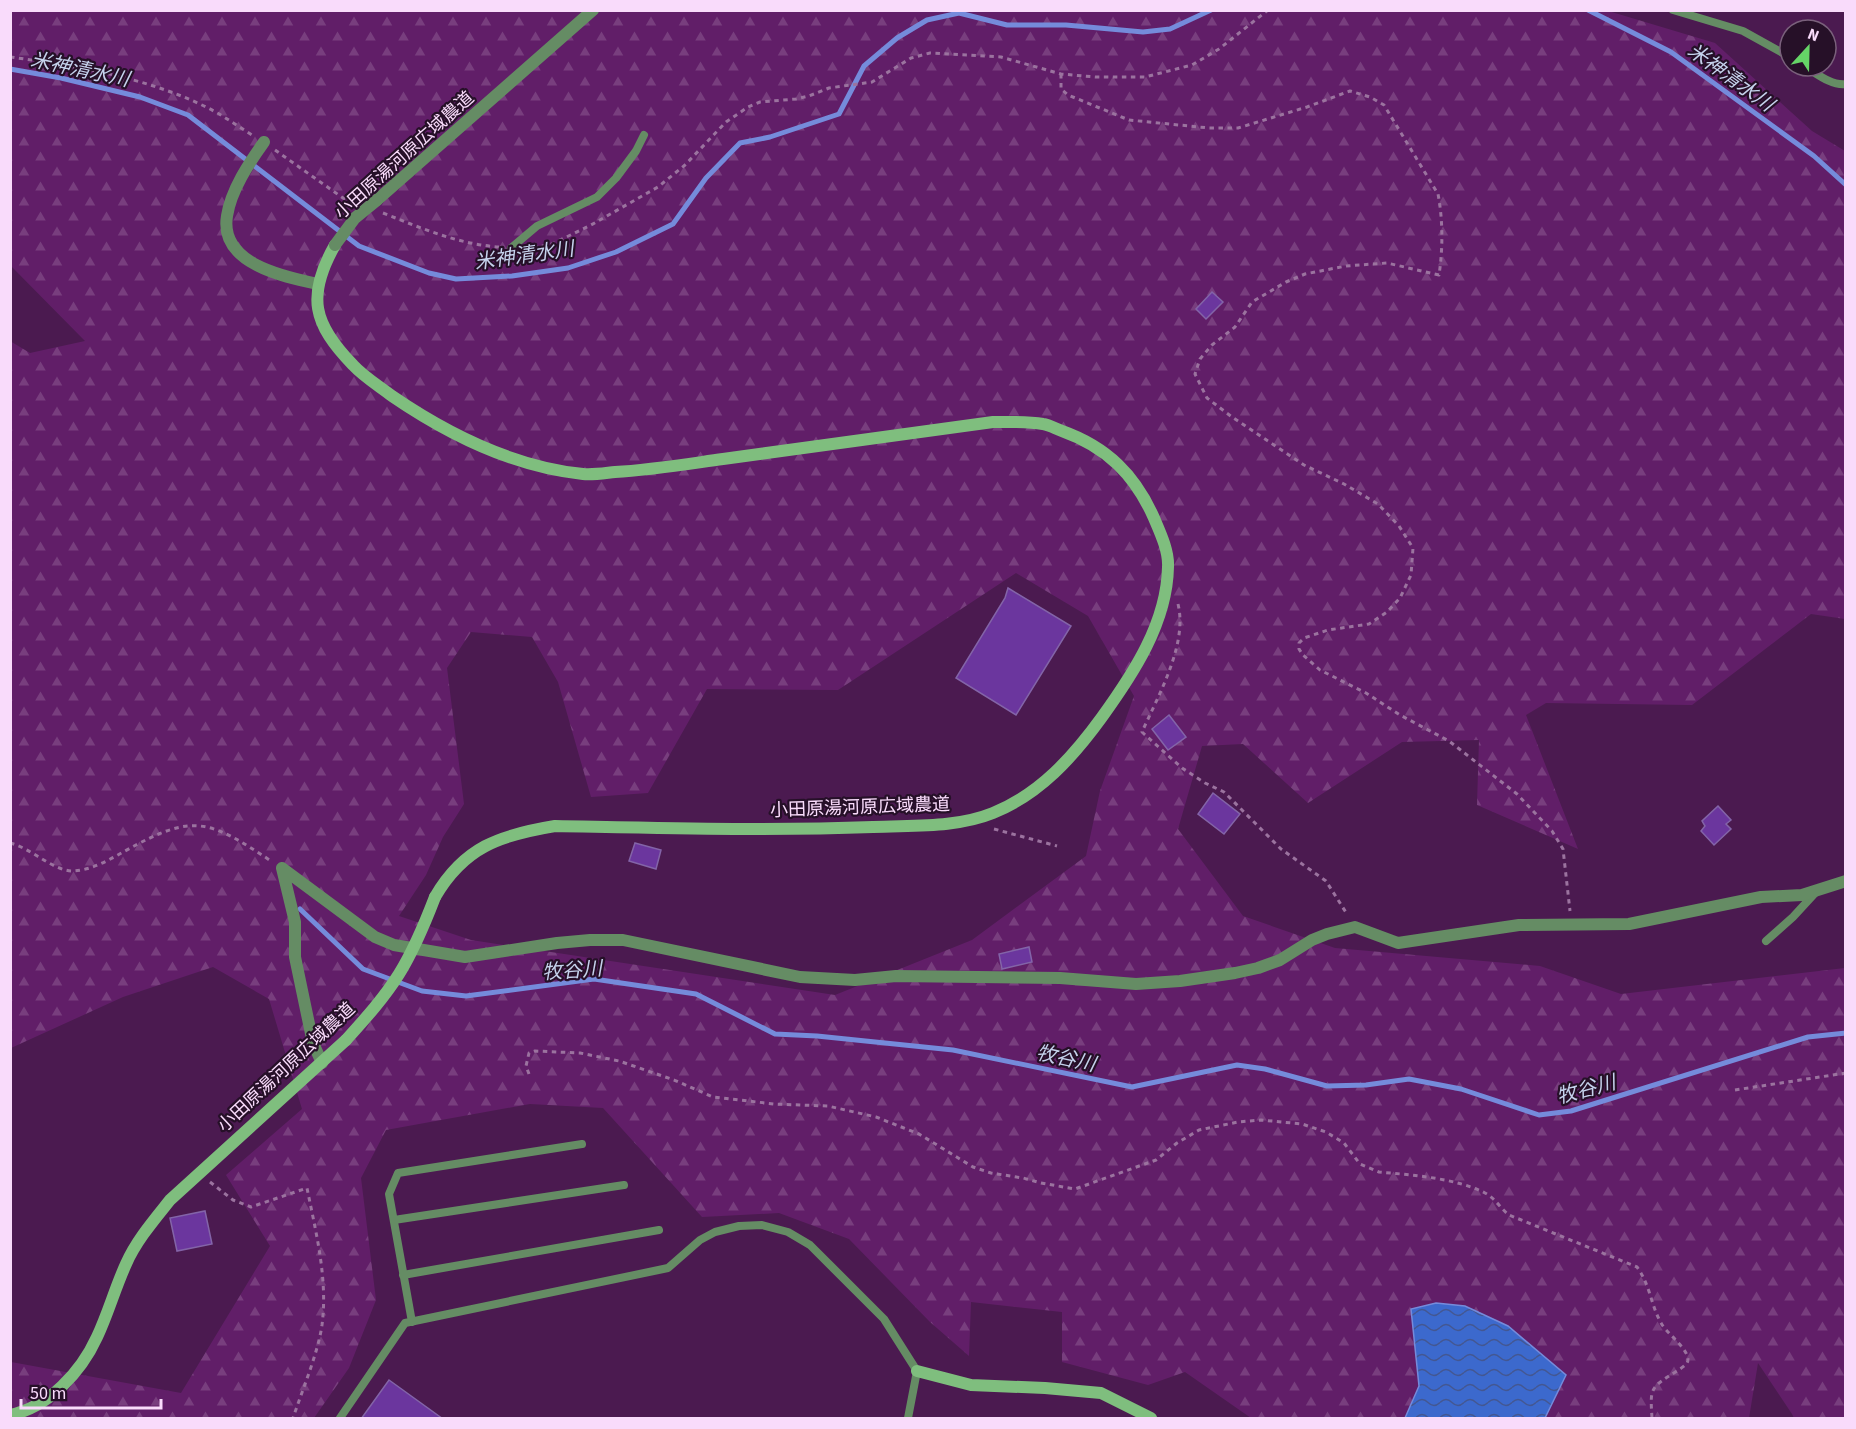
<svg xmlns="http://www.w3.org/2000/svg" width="1856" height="1429" viewBox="0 0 1856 1429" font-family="'Source Sans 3','Noto Sans JP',sans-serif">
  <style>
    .forest { fill: url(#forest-firs); fill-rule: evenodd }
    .water { fill: url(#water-waves); stroke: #758bdb; stroke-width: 1.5 }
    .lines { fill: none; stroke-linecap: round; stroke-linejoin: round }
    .stream { stroke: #758bdb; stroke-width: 5 }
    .building { fill: #6b369e; stroke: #8364a8; stroke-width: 1.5 }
    .path { stroke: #9b739f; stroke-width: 3; stroke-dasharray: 4.5 4.5; stroke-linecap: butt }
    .lane { stroke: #658c64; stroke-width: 8 }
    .street { stroke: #658c64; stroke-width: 12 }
    .secondary { stroke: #7fbe7e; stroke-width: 12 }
    .street-bridge { stroke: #658c64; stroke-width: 12 }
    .secondary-bridge { stroke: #7fbe7e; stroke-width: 12 }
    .labels { text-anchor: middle; stroke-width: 4.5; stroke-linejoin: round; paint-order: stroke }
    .street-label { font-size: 18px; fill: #f9dbfb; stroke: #261028 }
    .water-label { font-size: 20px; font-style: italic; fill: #c5d2ec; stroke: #261028 }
  </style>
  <defs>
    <pattern id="forest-firs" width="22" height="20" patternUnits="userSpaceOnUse" patternTransform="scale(1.5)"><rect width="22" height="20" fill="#611e68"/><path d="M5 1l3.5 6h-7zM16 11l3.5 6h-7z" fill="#783e7e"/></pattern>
    <pattern id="water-waves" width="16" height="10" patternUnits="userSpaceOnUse" patternTransform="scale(1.5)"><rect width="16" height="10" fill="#3c69cd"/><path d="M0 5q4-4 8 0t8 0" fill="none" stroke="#435792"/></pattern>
  </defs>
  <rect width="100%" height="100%" fill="#4b1a50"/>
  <path class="forest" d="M1605,10L1715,43L1812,131L1845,151V619L1811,614L1692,705L1546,703L1526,715L1578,849L1477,805L1479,740L1402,742L1308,803L1243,744L1202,746L1178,829L1243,916L1335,948L1540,966L1621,994L1845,968V1418H1794L1792,1414L1758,1363L1749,1418H1251L1185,1372L1148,1385L1062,1362V1312L971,1302L969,1356L930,1322L849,1239L779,1213L702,1217L603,1108L530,1104L386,1130L361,1178L376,1300L349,1368L314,1418H11V1362L181,1393L270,1246L226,1175L302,1109L269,999L213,967L123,997L11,1048L10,341L30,353L85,341L11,266V11ZM1016,573L1088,616L1134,696L1100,791L1086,856L972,940L835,995L471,940L399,916L426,875L443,837L464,804L447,668L471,632L532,637L558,682L591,797L648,793L707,689L838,690Z"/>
  <path class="water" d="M1436,1303L1465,1306L1508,1326L1566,1375L1545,1418H1405L1419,1386L1411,1309Z"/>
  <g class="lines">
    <path class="stream" d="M1588,10L1671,52L1814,156L1846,185
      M10,69L61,78L140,97L188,115L359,246L429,273L456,279L512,276L568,268L616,252L673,224L706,178L740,143L770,137L839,114L864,66L897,38L927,20L959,13L1007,25H1066L1143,32L1170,29L1211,10
      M300,909L363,969L422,991L466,996L594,979L696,994L775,1034L817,1036L953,1050L1132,1087L1237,1065L1265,1069L1327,1086L1366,1085L1409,1079L1461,1089L1539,1115L1571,1111L1808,1037L1846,1033"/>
  </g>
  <path class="building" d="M1212,292L1223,302L1206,319L1196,309Z
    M1008,588L1071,626L1016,715L956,678L1005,598Z
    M1169,715L1186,737L1168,750L1152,729Z
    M1213,793L1240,814L1224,834L1198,814Z
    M1718,806L1731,820L1726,824L1731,829L1714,845L1701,831L1705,826L1702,821Z
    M635,843L661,850L656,869L629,861Z
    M1029,947L1032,962L1002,969L999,954Z
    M205,1211L212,1244L177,1251L170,1218Z
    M389,1380L443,1419H361Z"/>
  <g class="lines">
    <path class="path" d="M10,57C76,66 144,77 204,106C221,114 236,125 252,135
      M1061,74V89L1068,95L1129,120L1209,128H1238L1307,107L1350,91L1370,97L1384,105L1438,194C1443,220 1443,249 1439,275L1387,263L1346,266L1305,274L1286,282L1252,302L1235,327L1212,345L1200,359L1195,374L1207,398L1232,417L1304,465L1344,484L1378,504L1399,526L1413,548L1411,575L1400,598L1387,612L1369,624L1328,630L1304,638L1299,643V649L1303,655L1320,670L1366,693L1400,715L1449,741L1517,794L1552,831L1563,849L1570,911
      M275,150L343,198L351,201
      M383,213C421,228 457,244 499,247
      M533,248L552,244L591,225L658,187L685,165L726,122L748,107L760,102L796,99L809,96L829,88L872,82L911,58L930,53L1001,57L1061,74L1095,77H1145L1192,65L1219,49L1268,10
      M1178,604C1188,644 1158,696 1142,732L1182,768L1205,783L1224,792L1281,849L1326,881L1347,914
      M994,829L1057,846
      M10,843C31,848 53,871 73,871C92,870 109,860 125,851C193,813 208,819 271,861
      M529,1074L526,1066L529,1053L535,1051L580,1053L619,1061L674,1080L713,1097L774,1104L828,1106L876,1117L919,1134L973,1167L991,1173L1023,1178L1041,1183L1075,1189L1156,1160L1177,1143L1199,1130L1238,1122L1261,1120L1302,1124L1326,1132L1344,1143L1360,1164L1379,1172C1412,1175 1456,1178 1485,1193C1495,1198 1501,1209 1509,1215L1637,1267C1651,1286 1651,1308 1663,1326C1669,1335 1693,1353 1687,1363C1685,1366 1680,1369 1677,1371C1650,1388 1650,1387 1652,1418
      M1735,1090L1846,1073
      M210,1182L233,1200L251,1207L307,1188C316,1233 328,1279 322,1325C318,1353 302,1391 293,1418"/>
    <path class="lane" d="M1673,10L1743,31L1790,57
      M1804,66C1816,73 1831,86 1846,84
      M511,248L537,226L597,197L616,178L636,151L644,135
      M1766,941L1793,917L1816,892
      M394,1220L624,1185
      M403,1275L659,1230
      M412,1322L389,1194L398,1173L582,1144
      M340,1418L405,1323L668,1268L700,1240L715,1232L739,1226L762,1225L788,1232L810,1245L884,1319L917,1371L908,1418"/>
    <path class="street" d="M264,142C249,163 231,190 227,216C219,264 285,277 318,284
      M377,200L593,10
      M282,868L375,937L394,945L465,957L557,943L590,940H623L800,977L855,980L896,976L1060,978L1136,984L1180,981L1235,973L1258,968L1280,960L1312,940L1327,934L1355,927L1398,943L1519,925L1629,924L1761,897L1802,895L1846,881
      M282,868L295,922V957L313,1043L322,1063"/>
    <path class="secondary" d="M335,245C306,296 313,324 353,365C364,377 379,386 392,396C449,435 514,467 583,474C593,475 605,473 615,472C651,470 687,464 723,459C813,447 903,434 993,422C1009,422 1027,421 1043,424C1050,425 1056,429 1062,431C1107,447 1135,475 1154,518C1160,532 1169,551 1168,567C1167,623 1133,674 1102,717C1073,757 1040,794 993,813C956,828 913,825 873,827C767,831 661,828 555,826C500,835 464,847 435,897
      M917,1371L971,1385L1045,1388L1101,1393L1151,1418
      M10,1415C49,1407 81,1372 97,1337C108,1314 115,1288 126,1264C136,1241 154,1220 170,1200L346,1040"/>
    <path class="street-bridge" d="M335,245L355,218L377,200"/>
    <path class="secondary-bridge" d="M346,1040C365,1019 384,998 399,974C414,950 425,923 435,897"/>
  </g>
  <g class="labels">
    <g class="street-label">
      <text transform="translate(404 155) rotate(-42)" y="6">小田原湯河原広域農道</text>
      <text transform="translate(860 807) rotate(-2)" y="6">小田原湯河原広域農道</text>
      <text transform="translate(286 1067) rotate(-43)" y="6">小田原湯河原広域農道</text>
    </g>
    <g class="water-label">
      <text transform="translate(80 69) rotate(12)" y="7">米神清水川</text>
      <text transform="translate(1731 77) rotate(36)" y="7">米神清水川</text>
      <text transform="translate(524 255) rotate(-8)" y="7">米神清水川</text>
      <text transform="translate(572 970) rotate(-4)" y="7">牧谷川</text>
      <text transform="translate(1066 1058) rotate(12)" y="7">牧谷川</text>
      <text transform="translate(1586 1089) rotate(-15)" y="7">牧谷川</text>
    </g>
  </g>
  <rect width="1856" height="1429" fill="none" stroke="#f9dbfb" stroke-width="24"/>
  <g transform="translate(1808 48) rotate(22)"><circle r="28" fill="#261028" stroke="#7a617c" stroke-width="1.5"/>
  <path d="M0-4.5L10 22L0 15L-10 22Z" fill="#65d467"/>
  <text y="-9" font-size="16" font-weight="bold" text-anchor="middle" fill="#f9dbfb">N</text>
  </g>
  <path d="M21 1399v9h140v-9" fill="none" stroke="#f9dbfb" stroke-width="3"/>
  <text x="30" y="1399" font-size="18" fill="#f9dbfb" stroke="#261028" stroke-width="4.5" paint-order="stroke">50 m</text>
</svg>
